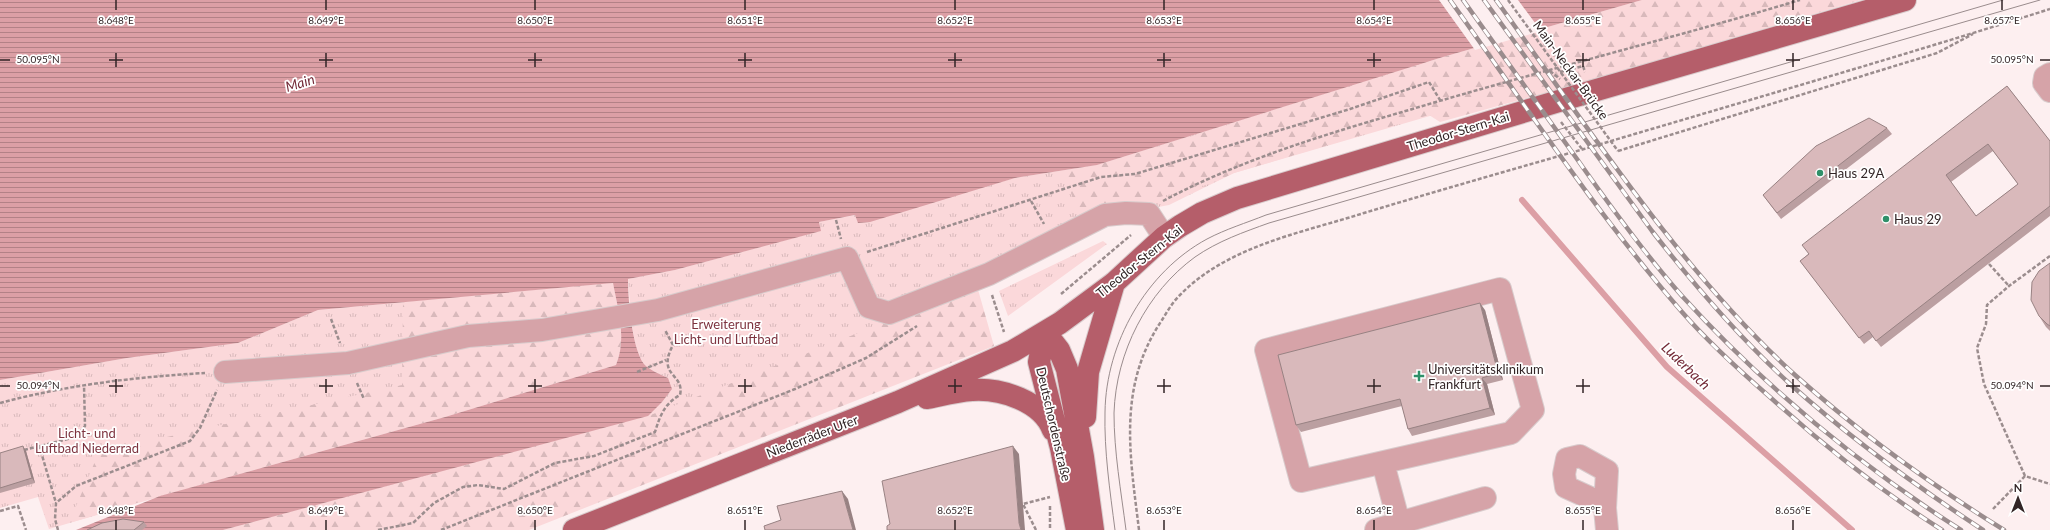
<svg xmlns="http://www.w3.org/2000/svg" width="2050" height="530" viewBox="0 0 2050 530" font-family="Lato,sans-serif">
  <style>
    .grass { fill: url(#grass-tufts) }
    .forest { fill: url(#forest-firs) }
    .water { fill: url(#water-rules) }
    .pier { fill: #fdeff0 }
    .lines { fill: none; stroke-linecap: round; stroke-linejoin: round }
    .stream { stroke: #dc9fa5; stroke-width: 6 }
    .minor-casing { stroke: #d8cbcc; stroke-width: 24 }
    .major-casing { stroke: #d8cbcc; stroke-width: 24 }
    .path { stroke: #9b8d8e; stroke-width: 2.5; stroke-dasharray: 4 2; stroke-linecap: butt }
    .minor { stroke: #d6a3a8; stroke-width: 22 }
    .major { stroke: #b55e6a; stroke-width: 22 }
    .tram { stroke: #9a8c8d; stroke-width: 1 }
    .rail-casing { stroke: #9a8c8d; stroke-width: 4.5 }
    .rail { stroke: #fff; stroke-width: 3; stroke-dasharray: 9; stroke-linecap: butt }
    .path-bridge { stroke: #9b8d8e; stroke-width: 2.5; stroke-dasharray: 4 2; stroke-linecap: butt }
    .wall { fill: #bb9fa1; fill-rule: evenodd }
    .shaded-wall { fill: #988283 }
    .building { fill: #d9b9bb; stroke: #988283; fill-rule: evenodd }
    .ticks { fill: none; stroke: #322526; stroke-width: 1.5 }
    .poi-dot { fill: #2f9069; stroke: #fff; stroke-width: 1.5 }
    .labels { text-anchor: middle; stroke-width: 3.5; stroke-linejoin: round; paint-order: stroke }
    .street-label { font-size: 13px; fill: #322526; stroke: #fff }
    .poi-label { font-size: 13px; fill: #322526; stroke: #fff; text-anchor: start }
    .park-label { font-size: 13px; fill: #7d333f; stroke: #fff }
    .water-label { font-size: 14px; font-style: italic; fill: #742b38; stroke: #fff }
    .ticks-label { font-size: 10px; text-anchor: middle; fill: #322526; stroke: #fff; stroke-width: 3.5; stroke-linejoin: round; paint-order: stroke }
  </style>
  <defs>
    <pattern id="grass-tufts" width="24" height="20" patternUnits="userSpaceOnUse"><rect width="24" height="20" fill="#fbd8da"/><path d="M3 7l-1-3M5 7V3M7 7l1-3M15 17l-1-3M17 17v-4M19 17l1-3" fill="none" stroke="#d8b9bb"/></pattern>
    <pattern id="forest-firs" width="22" height="20" patternUnits="userSpaceOnUse"><rect width="22" height="20" fill="#fbd8da"/><path d="M5 1l3.5 6h-7zM16 11l3.5 6h-7z" fill="#d8b9bb"/></pattern>
    <pattern id="water-rules" width="6" height="5" patternUnits="userSpaceOnUse"><rect width="6" height="5" fill="#dc9fa5"/><path d="M0 2.5h6" fill="none" stroke="#b38186"/></pattern>
  </defs>
  <rect width="100%" height="100%" fill="#fdeff0"/>
  <path class="grass" d="M1428,61L1471,104L1234,173L1169,205L1126,213L788,385L223,530L648,415L668,378C662,375 649,370 644,364C631,346 630,302 628,279L675,270L820,231L819,222L856,215L858,222L1015,178L1097,165Z
    M1103,241L1107,244L1008,316L999,291Z
    M613,283L248,471L49,529L38,497L0,508V380L127,358L238,343L318,310Z"/>
  <path class="forest" d="M1642,0H1861L1585,82L1440,122L1429,115L1234,173L1213,183L1080,218L1063,171L1097,165L1129,156L1443,57Z
    M613,283C618,310 627,338 616,365L445,417L160,496L69,523L99,452L402,385L403,302Z
    M977,286L994,346L529,530H223L648,416Z"/>
  <path class="water" d="M0,0H1642L1443,57L1097,165L1015,178L870,222L858,223L855,215L819,222L821,231L675,270L628,279C628,300 632,348 644,364C649,370 662,375 668,378L672,389L662,402L648,416L223,530H76L160,496L445,417L616,365C627,338 618,310 613,283L318,310L238,343L127,358L0,380Z"/>
  <path class="pier" d="M1439,0H1518L1541,31L1475,50Z"/>
  <g class="lines">
    <path class="stream" d="M1522,200L1667,367L1852,530"/>
    <g class="minor-casing">
      <path id="minor" d="M2050,74L2045,77L2044,83L2050,91
        M1500,289L1533,410L1511,433L1301,481L1266,350Z
        M225,372L348,363L468,336L542,330L658,310L847,258L869,307L889,313L989,274L1105,215L1126,213L1149,214L1164,237
        M1605,508L1599,502L1566,487L1564,474L1567,459L1580,456L1607,471L1605,508L1607,530
        M1376,530L1399,523L1383,463
        M1401,530L1399,523L1485,498"/>
    </g>
    <g class="major-casing">
      <path id="major" d="M1045,332L1059,350L1067,369L1083,457L1093,530
        M1045,332L1039,362L1061,448L1077,530
        M927,398C942,395 957,391 972,390C1001,388 1042,401 1053,430
        M1085,417L1088,372L1114,283
        M574,530L898,402L1013,351L1060,323L1114,283L1164,237L1180,226L1202,213L1237,198L1569,98L1905,0"/>
    </g>
    <path class="path" d="M1550,71L1560,79
      M1560,72L1583,66L1585,72
      M1561,122L1582,149
      M1618,151L1937,53L1973,34
      M1031,201L1044,224
      M1163,201C1240,160 1326,134 1409,110C1539,71 1670,39 1800,0
      M836,220L841,239
      M867,252L1101,177L1135,174L1350,109L1429,82L1440,100
      M1989,264L2009,286
      M1061,294L1131,235
      M992,295L1004,332
      M331,319L340,343
      M637,372L666,360
      M357,383L364,399
      M0,403C67,385 135,377 205,373
      M39,445L56,503
      M24,450L76,437L85,426L84,385
      M2025,476L1984,384L1977,348L1986,324L1987,305L2009,286L2050,256
      M1050,506V530
      M1993,509L2025,476L2050,484
      M0,511L18,506L26,530
      M58,530L55,519L56,503L76,486L190,441L200,428L217,390
      M378,530L413,523L434,503L463,487L478,485L504,489L555,463L594,456L655,432C660,416 664,404 680,395C685,373 656,377 673,345L665,330
      M441,530L795,389L866,358L917,326
      M1036,530L1023,504L1050,497
      M1139,530C1130,455 1117,387 1162,320C1167,312 1172,303 1179,296C1227,246 1301,233 1364,213C1437,191 1510,170 1584,149C1739,103 1895,58 2050,9"/>
    <use href="#minor" class="minor"/>
    <use href="#major" class="major"/>
    <path class="tram" d="M1115,530C1110,491 1104,451 1105,412C1106,343 1146,272 1207,239C1226,229 1246,223 1266,215L2003,0
      M1126,530C1121,491 1114,452 1114,413C1116,352 1147,292 1195,257C1218,241 1244,232 1269,223L2040,0"/>
    <g class="rail-casing">
      <path id="rail" d="M1450,0C1525,105 1597,214 1682,312C1709,343 1740,371 1771,398C1824,446 1881,491 1942,530
        M1463,0C1501,53 1539,106 1577,159C1610,206 1644,253 1682,296C1764,386 1859,465 1961,530
        M1484,0L1652,231C1694,285 1740,338 1790,384C1850,438 1916,486 1983,530
        M1496,0C1587,126 1680,270 1795,375C1860,433 1930,484 2004,530"/>
    </g>
    <use href="#rail" class="rail"/>
    <path class="path-bridge" d="M1508,0L1618,151"/>
  </g>
  <path class="wall" d="M2007,86L2050,141V216L1881,347L1873,337L1864,344L1800,261ZM1993,151L2018,184L1976,216L1951,182Z
    M1887,128L1892,134L1781,219L1763,195Z
    M2050,263V331L2046,327L2039,316Z
    M1485,310L1503,380L1487,384L1495,415L1412,436L1408,429L1402,406L1301,432L1296,425Z
    M26,451L35,483L0,493V453Z
    M144,522L147,526L142,530H87Z"/>
  <path class="shaded-wall" d="M1480,303L1485,310L1503,380L1498,373Z
    M1482,378L1487,384L1495,415L1490,408Z
    M23,446L26,451L35,483L32,478Z
    M1013,446L1019,454L1025,530H1021L1019,523Z
    M842,491L848,499L856,530H853Z"/>
  <path class="building" d="M2007,86L2050,141V206L1876,341L1869,331L1859,338L1800,261L1809,254L1802,245ZM1988,144L2018,184L1976,216L1946,175Z
    M1869,118L1887,128L1777,213L1763,195L1816,146Z
    M2050,263V326L2047,324L2039,316L2031,300L2032,282L2039,271Z
    M1480,303L1498,373L1482,378L1490,408L1408,429L1400,399L1296,425L1278,355Z
    M23,446L32,478L0,488V453Z
    M1013,446L1019,523L1021,530H887V526L890,524L882,481Z
    M842,491L853,530H765L764,526L781,520L777,506Z
    M123,519L144,522L134,530H87L102,523Z"/>
  <path class="ticks" d="M116,0V10M326,0V10M535,0V10M745,0V10M955,0V10M1164,0V10M1374,0V10M1583,0V10M1793,0V10M2002,0V10M116,53V67M326,53V67M535,53V67M745,53V67M955,53V67M1164,53V67M1374,53V67M1583,53V67M1793,53V67M0,60H10M109,60H123M319,60H333M528,60H542M738,60H752M948,60H962M1157,60H1171M1367,60H1381M1576,60H1590M1786,60H1800M2040,60H2050M116,379V393M326,379V393M535,379V393M745,379V393M955,379V393M1164,379V393M1374,379V393M1583,379V393M1793,379V393M0,386H10M109,386H123M319,386H333M528,386H542M738,386H752M948,386H962M1157,386H1171M1367,386H1381M1576,386H1590M1786,386H1800M2040,386H2050M116,520V530M326,520V530M535,520V530M745,520V530M955,520V530M1164,520V530M1374,520V530M1583,520V530M1793,520V530"/>
  <g class="poi-dot">
    <circle cx="1820" cy="173" r="4"/>
    <circle cx="1886" cy="219" r="4"/>
    <path d="M1417 370h4v4h4v4h-4v4h-4v-4h-4v-4h4z"/>
  </g>
  <g class="labels">
    <g class="street-label">
      <text transform="translate(1571 70) rotate(54)" y="5">Main-Neckar-Brücke</text>
      <text transform="translate(1458 131) rotate(-17)" y="5">Theodor-Stern-Kai</text>
      <text transform="translate(1139 261) rotate(-39)" y="5">Theodor-Stern-Kai</text>
      <text transform="translate(1054 424) rotate(77)" y="5">Deutschordenstraße</text>
      <text transform="translate(812 436) rotate(-21)" y="5">Niederräder Ufer</text>
    </g>
    <g class="poi-label">
      <text x="1828" y="178">Haus 29A</text>
      <text x="1894" y="224">Haus 29</text>
      <text x="1428" y="374">Universitätsklinikum<tspan x="1428" dy="15">Frankfurt</tspan></text>
    </g>
    <g class="park-label">
      <text x="726" y="329">Erweiterung<tspan x="726" dy="15">Licht- und Luftbad</tspan></text>
      <text x="87" y="438">Licht- und<tspan x="87" dy="15">Luftbad Niederrad</tspan></text>
    </g>
    <g class="water-label">
      <text transform="translate(300 83) rotate(-17)" y="5">Main</text>
      <text transform="translate(1686 366) rotate(44)" y="5">Luderbach</text>
    </g>
  </g>
  <g class="ticks-label">
    <text x="116" y="24">8.648°E</text>
    <text x="326" y="24">8.649°E</text>
    <text x="535" y="24">8.650°E</text>
    <text x="745" y="24">8.651°E</text>
    <text x="955" y="24">8.652°E</text>
    <text x="1164" y="24">8.653°E</text>
    <text x="1374" y="24">8.654°E</text>
    <text x="1583" y="24">8.655°E</text>
    <text x="1793" y="24">8.656°E</text>
    <text x="2002" y="24">8.657°E</text>
    <text x="38" y="63">50.095°N</text>
    <text x="2012" y="63">50.095°N</text>
    <text x="38" y="389">50.094°N</text>
    <text x="2012" y="389">50.094°N</text>
    <text x="116" y="514">8.648°E</text>
    <text x="326" y="514">8.649°E</text>
    <text x="535" y="514">8.650°E</text>
    <text x="745" y="514">8.651°E</text>
    <text x="955" y="514">8.652°E</text>
    <text x="1164" y="514">8.653°E</text>
    <text x="1374" y="514">8.654°E</text>
    <text x="1583" y="514">8.655°E</text>
    <text x="1793" y="514">8.656°E</text>
  </g>
  <g transform="translate(2018 498)" stroke="#ffffff" stroke-width="3" paint-order="stroke">
  <path d="M0-3L7 15L0 10L-7 15Z" fill="#322526"/>
  <text y="-6" font-size="11" font-weight="bold" text-anchor="middle" fill="#322526">N</text>
  </g>
</svg>
